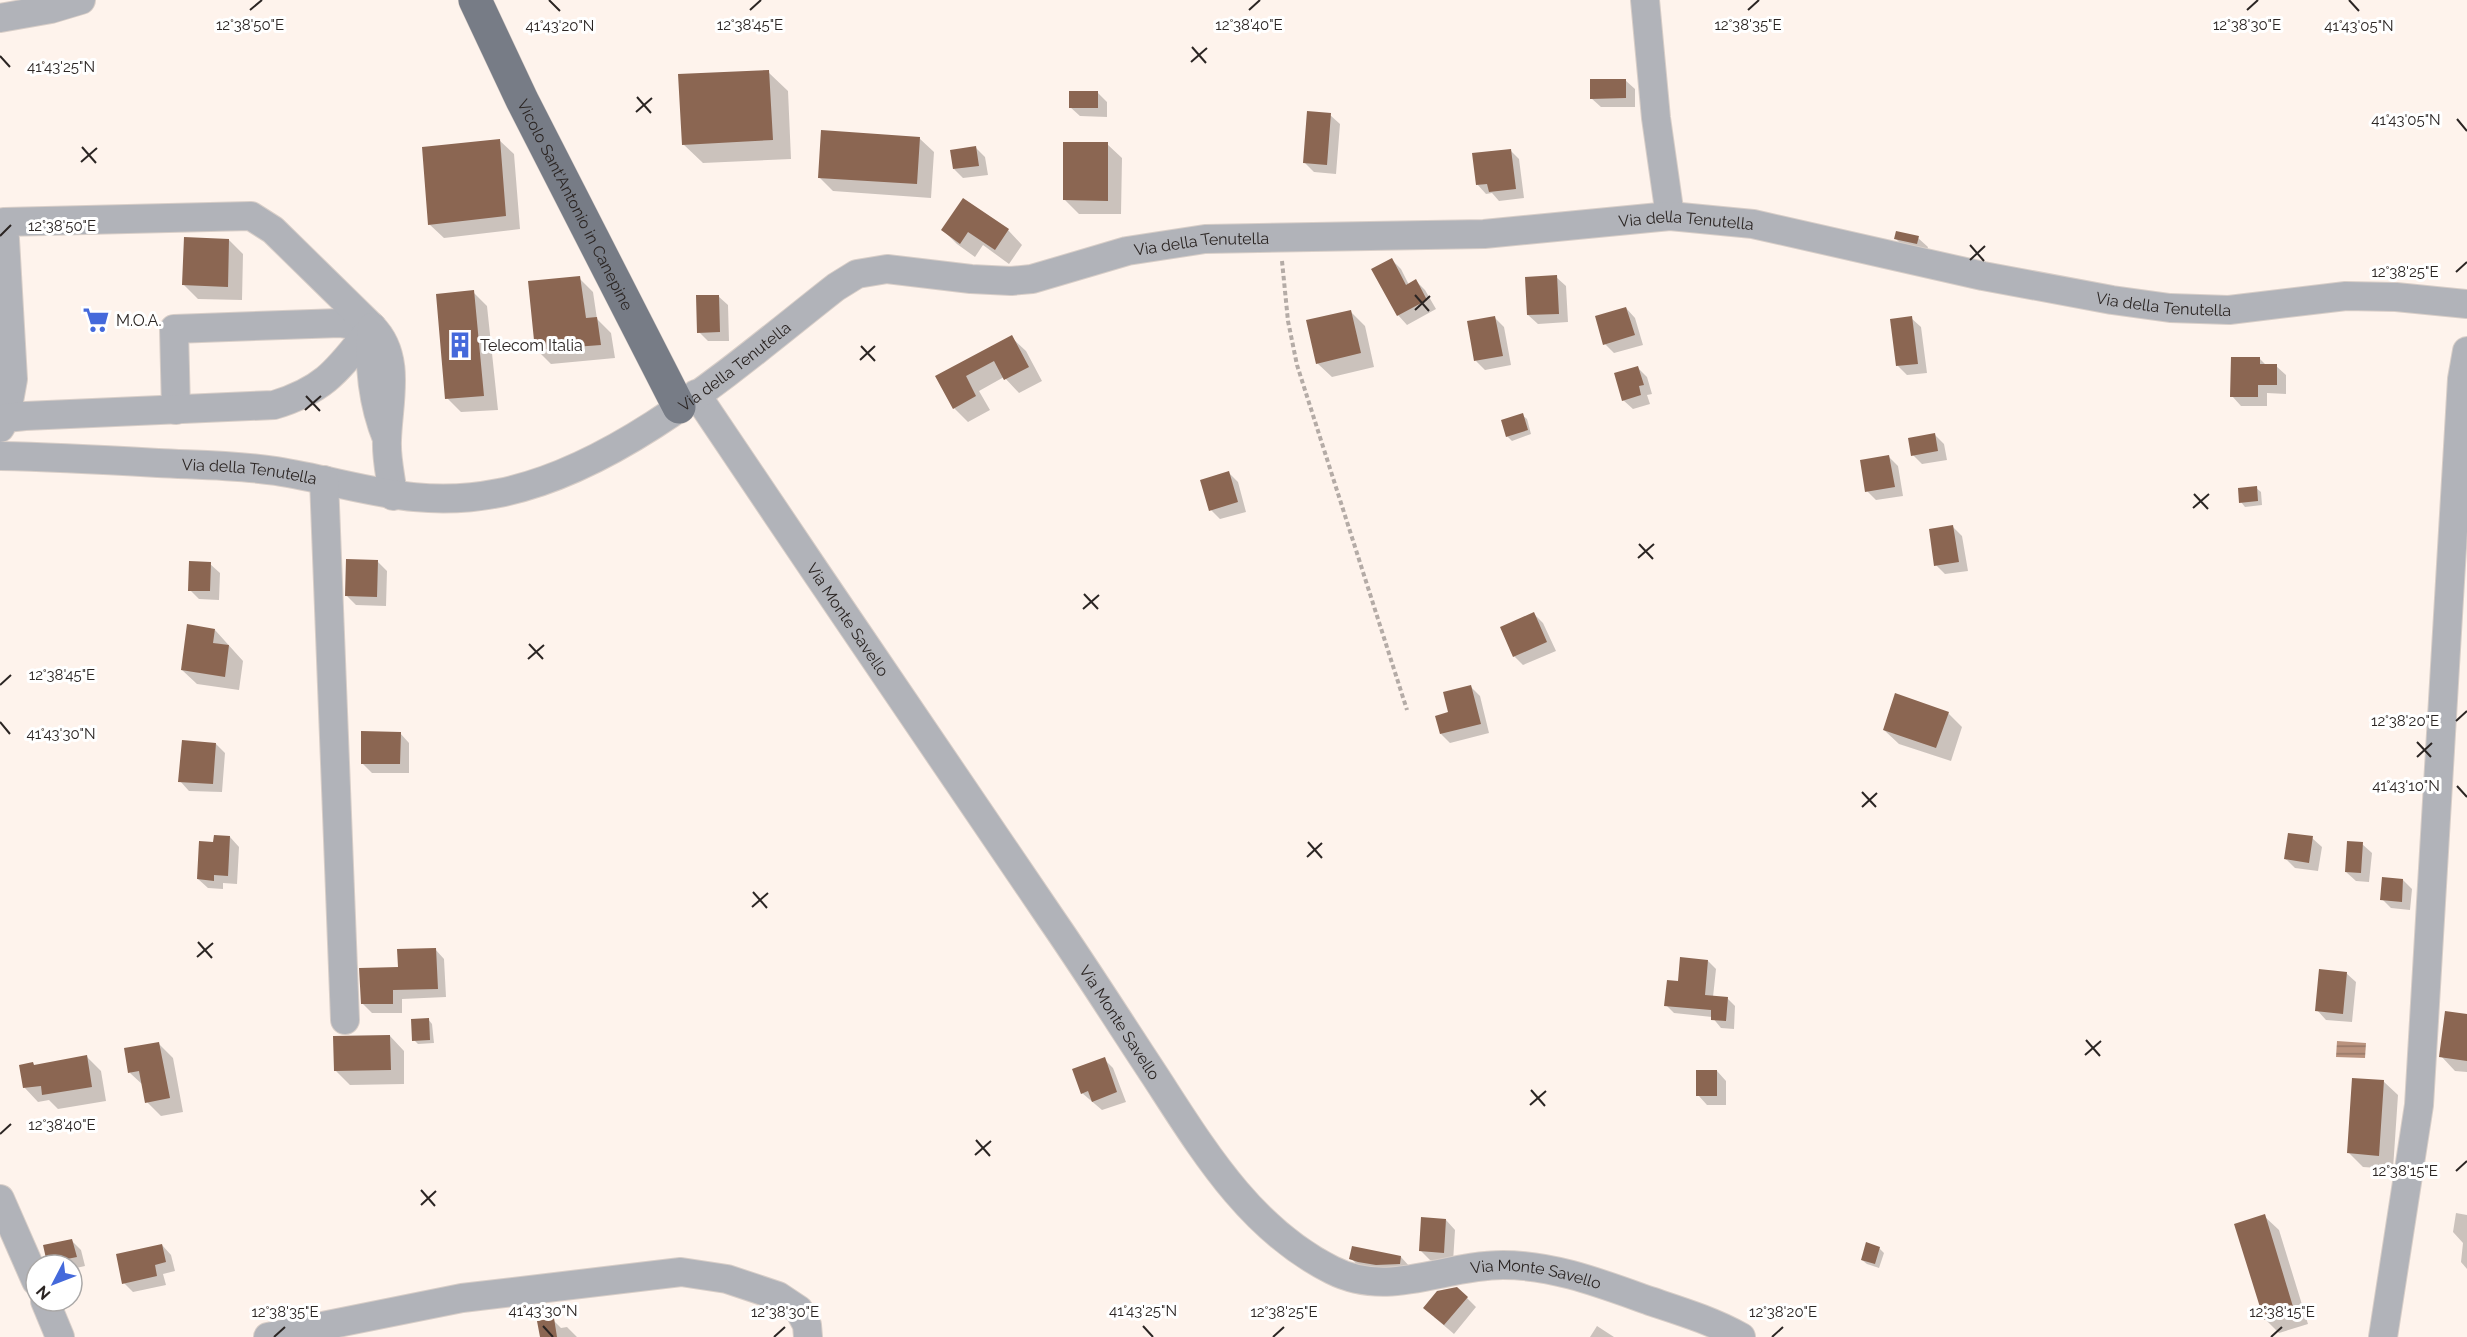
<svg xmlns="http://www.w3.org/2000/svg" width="2467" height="1337" viewBox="0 0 2467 1337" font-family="Raleway,sans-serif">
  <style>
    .water { fill: url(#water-rules) }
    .shadow { fill: #0003 }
    .building { fill: #8b6652 }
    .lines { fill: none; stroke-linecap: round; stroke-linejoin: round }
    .minor-casing { stroke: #d8cec8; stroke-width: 30 }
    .major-casing { stroke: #d8cec8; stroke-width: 34 }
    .path { stroke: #b4aba6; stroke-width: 4; stroke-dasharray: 4.5 3; stroke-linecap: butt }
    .minor { stroke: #b1b3b9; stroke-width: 28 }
    .major { stroke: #777c86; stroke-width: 33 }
    .ticks { fill: none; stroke: #2b2523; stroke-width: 2 }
    .labels { text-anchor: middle; stroke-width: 6; stroke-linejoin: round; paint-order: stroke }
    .street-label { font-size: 16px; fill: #2b2523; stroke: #fff }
    .poi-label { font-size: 16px; fill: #2b2523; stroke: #fff; text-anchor: start }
    .ticks-label { font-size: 15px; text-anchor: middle; fill: #2b2523; stroke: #fff; stroke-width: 6; stroke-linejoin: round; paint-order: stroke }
  </style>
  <defs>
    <pattern id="water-rules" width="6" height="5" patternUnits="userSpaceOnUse" patternTransform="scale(1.5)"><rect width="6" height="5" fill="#ba937e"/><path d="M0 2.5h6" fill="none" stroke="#977867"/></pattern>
  </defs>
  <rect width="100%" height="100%" fill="#fef3ec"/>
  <path class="water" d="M2337,1041L2366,1043L2365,1058L2336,1057Z"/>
  <path class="shadow" d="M768,72L788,91L791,159L703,163L683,144Z
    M1625,80L1635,89V107H1601L1591,98Z
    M1098,93L1107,102V117L1080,116L1070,107Z
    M1330,115L1340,124L1336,174L1314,172L1305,163Z
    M919,138L934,152L931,198L833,191L819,177Z
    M499,140L514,154L520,229L444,238L429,224Z
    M1107,144L1122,158L1121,214H1079L1065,200Z
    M976,148L985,157L988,175L963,178L954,169Z
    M1510,150L1519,159L1524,198L1499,201L1492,193L1486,194L1477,184Z
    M964,200L1008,230L1022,245L1009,264L983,245L975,257L957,244L943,230Z
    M1918,238L1928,247L1926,253L1905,248L1896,239Z
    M229,240L243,254L242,300L198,299L184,285Z
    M1392,260L1401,269L1409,285L1416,281L1425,290L1436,309L1407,325L1398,315Z
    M1556,277L1566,286L1568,322L1538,324L1528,315Z
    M579,278L593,292L597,319L611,333L615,358L551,364L536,349Z
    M473,292L487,306L498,410L461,412L447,398Z
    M718,296L728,305L729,341H708L699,332Z
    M1626,308L1635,318L1643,345L1614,353L1605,344Z
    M1350,311L1365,326L1374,367L1332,377L1317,363Z
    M1495,318L1504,327L1511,365L1485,370L1476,361Z
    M1911,318L1921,327L1927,373L1907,375L1898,366Z
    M1011,337L1026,351L1042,381L1019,393L1004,377L979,391L990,410L968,422L954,408L937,376Z
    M2260,359L2266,365L2276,366L2286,375V394L2267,393V406H2241L2232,396Z
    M1638,368L1647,377L1652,394L1647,395L1650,404L1633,409L1623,400Z
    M1522,415L1527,419L1531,434L1512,441L1507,436Z
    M1935,435L1944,444L1947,460L1922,464L1913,455Z
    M1889,457L1898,466L1903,496L1876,500L1867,491Z
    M1229,473L1238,482L1246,512L1220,519L1211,510Z
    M2256,488L2261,492L2262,505L2245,507L2241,502Z
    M1953,527L1962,536L1968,571L1945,574L1936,565Z
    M378,562L387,571L386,606L356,605L347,596Z
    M210,564L220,573L219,600L199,599L190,590Z
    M1534,614L1543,623L1556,651L1523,665L1514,656Z
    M215,630L243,661L239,690L197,684L182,670Z
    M1471,687L1480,696L1489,733L1450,743L1441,734L1450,713Z
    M1948,713L1962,727L1951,761L1899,744L1884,730Z
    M400,733L409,743V773H372L362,763Z
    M216,744L225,753L222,792L189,791L180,781Z
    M230,837L239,847L237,884L223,883V889L208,888L198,879L215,844Z
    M2312,838L2322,847L2318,871L2295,868L2285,858Z
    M2362,844L2372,853L2369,882L2356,881L2346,872Z
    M2403,880L2412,889L2410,910L2391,908L2382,899Z
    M435,949L444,959L446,997L402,999V1013H372L362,1003L399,969Z
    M1708,961L1716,969L1713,997L1727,998L1735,1006L1734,1029L1721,1028L1712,1017L1674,1013L1666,1005L1679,983Z
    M2346,973L2356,982L2352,1022L2326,1020L2317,1010Z
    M2467,1016V1072L2455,1071L2441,1056Z
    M428,1019L432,1024L434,1043L418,1044L414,1040Z
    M390,1036L404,1051V1084L350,1085L335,1070Z
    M158,1043L173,1058L183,1112L161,1116L147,1102L144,1086L130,1073Z
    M87,1057L101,1071L106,1101L58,1109L49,1100L38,1102L24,1087L35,1066Z
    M1104,1059L1113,1068L1126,1102L1102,1110L1082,1093Z
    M1717,1071L1726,1081V1105H1707L1698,1095Z
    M2383,1081L2398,1095L2393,1169L2363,1167L2349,1153Z
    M2456,1213L2467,1215V1269L2461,1262L2463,1243L2453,1232Z
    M2264,1216L2279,1230L2308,1324L2279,1333L2265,1319Z
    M1446,1220L1455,1230L1453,1262L1430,1260L1421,1251Z
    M72,1241L81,1250L85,1266L72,1269V1265H51L45,1247Z
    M162,1245L171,1255L175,1271L163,1274L166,1285L133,1292L124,1283Z
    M1879,1248L1884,1253L1879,1268L1867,1264L1862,1260Z
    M1401,1257L1410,1267L1409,1273L1360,1268L1351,1258Z
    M1467,1298L1476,1307L1454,1334L1434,1317Z
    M553,1320L561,1328L567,1327L577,1337H541Z
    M1597,1326L1614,1337H1590Z"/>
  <path class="building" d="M769,70L773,140L682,145L678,74Z
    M1590,79H1626V98L1590,99Z
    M1069,91H1098V108H1069Z
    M1307,111L1331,113L1327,165L1303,163Z
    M821,130L920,137L917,184L818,178Z
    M500,139L506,216L428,225L422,147Z
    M1063,142H1108V201L1063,200Z
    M976,146L979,166L953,169L950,150Z
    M1511,149L1516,189L1489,192L1487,184L1476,185L1472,153Z
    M963,198L1009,229L995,250L968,232L960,244L941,230Z
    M1896,231L1919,236L1917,244L1894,239Z
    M184,237L229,239L228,287L182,285Z
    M1392,258L1406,285L1416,279L1427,300L1397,316L1371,269Z
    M1557,275L1559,314L1527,315L1525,277Z
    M580,276L586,318L597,317L601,345L535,350L528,281Z
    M474,290L484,396L445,399L436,294Z
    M696,295H719L720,332L697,333Z
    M1626,307L1635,335L1603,345L1595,316Z
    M1351,310L1361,353L1316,364L1306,320Z
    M1495,316L1503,356L1474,361L1467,321Z
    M1912,316L1918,364L1896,366L1890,319Z
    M1012,335L1029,367L1004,380L994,361L966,376L976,396L953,409L935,376Z
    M2231,357H2260V364H2277V385H2258V397H2230Z
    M1638,366L1644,385L1639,386L1641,395L1622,401L1614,373Z
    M1523,413L1528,430L1506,437L1501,420Z
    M1935,433L1938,451L1911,456L1908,438Z
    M1889,455L1895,487L1865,492L1860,460Z
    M1229,471L1238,502L1209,511L1200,480Z
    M2257,486L2258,501L2239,503L2238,488Z
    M1953,525L1959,562L1934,566L1929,529Z
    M346,559L378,560L377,597L345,596Z
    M189,561L211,562L210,591H188Z
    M1534,612L1547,642L1513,657L1500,627Z
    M187,624L215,629L213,643L229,645L225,677L181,670Z
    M1471,685L1481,724L1440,734L1435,716L1448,712L1443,692Z
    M1895,693L1949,712L1936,748L1883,730Z
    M361,731L401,732L400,764H361Z
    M182,740L216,743L213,784L178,782Z
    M2288,833L2313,836L2309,863L2284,859Z
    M214,835L230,836L228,876L214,875V881L197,879L199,841L213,842Z
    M2347,841L2363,842L2361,873L2345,872Z
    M2382,877L2403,879L2402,902L2380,900Z
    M436,948L438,989L393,990V1004H361L359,968L398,967L397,949Z
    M1680,957L1708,960L1705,995L1728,997L1726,1021L1711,1020V1010L1664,1006L1667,980L1678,981Z
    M2319,969L2347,972L2343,1014L2315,1011Z
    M2445,1011L2467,1014V1061L2439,1057Z
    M429,1018L430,1040L412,1041L411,1019Z
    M390,1035L391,1070L334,1071L333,1036Z
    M159,1042L170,1098L145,1103L139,1071L128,1073L124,1048Z
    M87,1055L92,1087L42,1095L41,1086L23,1088L19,1065L33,1062L34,1065Z
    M1105,1057L1117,1092L1092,1102L1088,1091L1081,1094L1072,1069Z
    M1696,1070H1717V1096H1696Z
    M2352,1078L2384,1080L2379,1156L2347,1153Z
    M2265,1214L2294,1310L2264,1320L2234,1224Z
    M1421,1217L1446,1219L1444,1253L1419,1251Z
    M72,1239L77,1257L47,1263L43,1245Z
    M1866,1242L1880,1247L1875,1264L1861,1260Z
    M162,1244L166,1262L155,1265L157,1276L122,1284L116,1254Z
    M1352,1246L1401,1256L1400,1264L1376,1265L1358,1262L1349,1259Z
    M1457,1287L1468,1297L1444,1325L1423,1308L1437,1291Z
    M554,1318L557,1337H540L537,1321Z"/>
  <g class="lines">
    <g class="minor-casing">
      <g id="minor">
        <path d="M1645,0L1656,118L1670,216"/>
        <path d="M0,18L51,9L81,0"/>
        <path id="s1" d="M696,394C813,569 932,743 1050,917C1086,969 1120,1023 1155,1076C1203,1150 1250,1229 1332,1270C1389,1299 1444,1265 1503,1265C1554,1265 1602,1284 1650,1301C1680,1311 1713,1321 1741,1337"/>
        <path d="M176,410L174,329L340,323L372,327"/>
        <path d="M0,418H6L13,379L4,222L251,216L273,230L372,327"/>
        <path d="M0,428L6,418L25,416L274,405C327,389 339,368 372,327"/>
        <path d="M387,439C373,405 368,364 372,327C402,357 388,402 387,440C386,459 391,477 393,496"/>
        <path id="s2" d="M0,456C53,457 106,460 158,463C197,465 237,465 276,471C357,484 414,510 499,493C621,469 740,362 836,287L857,274L887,269L971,279L1011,281L1032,279L1127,251L1205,239L1484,234L1670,216L1753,224L1983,276L2112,300L2170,308L2229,310L2346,296L2396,297L2467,304"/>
        <path d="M324,480L345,1020"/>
        <path d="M0,1199L36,1281"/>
        <path d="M45,1301L60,1337"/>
        <path d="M268,1337L462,1298L681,1272L727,1279L778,1296L799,1310L807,1325L808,1337"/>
        <path d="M2383,1337L2419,1105L2462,379L2467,351"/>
      </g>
    </g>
    <g class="major-casing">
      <g id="major">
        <path id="s3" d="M475,0L522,100L679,407"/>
      </g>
    </g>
    <path class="path" d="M1282,261L1288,321L1297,365L1407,710"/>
    <use href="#minor" class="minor"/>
    <use href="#major" class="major"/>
  </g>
  <path class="ticks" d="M549,0L560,11M2349,0L2359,11M250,10L262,0M750,10L761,0M1249,10L1260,0M1748,10L1759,0M2247,10L2258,0M1192,47L1206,63M0,56L10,67M1191,62L1207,48M637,97L651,113M636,112L652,98M2457,119L2467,131M82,147L96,163M81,162L97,148M0,236L11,225M1970,245L1984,261M1970,260L1985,246M2456,272L2467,262M1415,295L1429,311M1415,310L1430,296M861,346L875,361M860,360L875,346M306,396L320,411M305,410L321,396M2194,494L2208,509M2193,508L2209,494M1639,544L1653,559M1638,558L1654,544M1084,594L1098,609M1083,609L1099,595M529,644L543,659M528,659L544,645M0,685L11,675M2456,721L2467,711M0,722L10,734M2417,742L2431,757M2417,757L2432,743M2457,786L2467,797M1862,792L1876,807M1862,807L1877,793M1308,842L1322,858M1307,857L1322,843M753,892L767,908M752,907L768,893M198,942L212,958M197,957L213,943M2086,1040L2100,1056M2085,1055L2101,1041M1531,1090L1545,1106M1530,1105L1546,1091M0,1134L11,1124M976,1140L990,1156M975,1155L991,1141M2456,1171L2467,1161M421,1190L435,1206M421,1205L436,1191M543,1326L553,1337M1143,1326L1153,1337M274,1337L285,1327M774,1337L785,1327M1273,1337L1284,1327M1772,1337L1783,1327M2271,1337L2282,1327"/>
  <defs>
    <g id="supermarket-bare" transform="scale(2.07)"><path d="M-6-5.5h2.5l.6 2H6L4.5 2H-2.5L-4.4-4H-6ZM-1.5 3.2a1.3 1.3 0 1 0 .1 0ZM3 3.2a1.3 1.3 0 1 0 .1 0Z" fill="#4469db" stroke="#fff" stroke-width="2.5" paint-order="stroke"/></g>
    <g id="building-bare" transform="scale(2.07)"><path d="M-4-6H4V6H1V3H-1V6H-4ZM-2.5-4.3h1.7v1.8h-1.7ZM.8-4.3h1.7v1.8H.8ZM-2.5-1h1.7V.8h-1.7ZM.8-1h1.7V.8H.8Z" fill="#4469db" stroke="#fff" stroke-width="2.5" paint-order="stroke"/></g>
  </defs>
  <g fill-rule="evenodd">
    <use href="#supermarket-bare" x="96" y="320"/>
    <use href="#building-bare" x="460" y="345"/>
  </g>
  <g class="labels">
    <g class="street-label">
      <text dy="6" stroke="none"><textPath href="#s3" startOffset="228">Vicolo Sant'Antonio in Canepine</textPath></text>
      <text dy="6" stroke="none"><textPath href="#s2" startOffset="1762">Via della Tenutella</textPath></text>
      <text dy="6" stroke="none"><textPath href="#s2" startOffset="1276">Via della Tenutella</textPath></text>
      <text dy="6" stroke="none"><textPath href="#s2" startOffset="2248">Via della Tenutella</textPath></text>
      <text dy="6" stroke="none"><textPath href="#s2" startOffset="772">Via della Tenutella</textPath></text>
      <text dy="6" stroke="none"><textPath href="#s2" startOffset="250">Via della Tenutella</textPath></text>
      <text dy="6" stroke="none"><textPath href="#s1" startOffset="272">Via Monte Savello</textPath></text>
      <text dy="6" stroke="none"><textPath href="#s1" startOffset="758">Via Monte Savello</textPath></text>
      <text dy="6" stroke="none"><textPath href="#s1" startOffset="1296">Via Monte Savello</textPath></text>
    </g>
    <g class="poi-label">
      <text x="116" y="326">M.O.A.</text>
      <text x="480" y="351">Telecom Italia</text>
    </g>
  </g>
  <g class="ticks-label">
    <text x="250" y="30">12°38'50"E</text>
    <text x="750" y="30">12°38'45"E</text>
    <text x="1249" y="30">12°38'40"E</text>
    <text x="1748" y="30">12°38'35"E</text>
    <text x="2247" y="30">12°38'30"E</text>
    <text x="2359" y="31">41°43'05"N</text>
    <text x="560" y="31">41°43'20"N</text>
    <text x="61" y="72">41°43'25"N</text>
    <text x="2406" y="125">41°43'05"N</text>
    <text x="62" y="231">12°38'50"E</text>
    <text x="2405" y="277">12°38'25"E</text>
    <text x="62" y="680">12°38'45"E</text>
    <text x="2405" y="726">12°38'20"E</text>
    <text x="61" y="739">41°43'30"N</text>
    <text x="2406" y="791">41°43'10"N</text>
    <text x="62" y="1130">12°38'40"E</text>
    <text x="2405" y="1176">12°38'15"E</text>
    <text x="543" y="1316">41°43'30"N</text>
    <text x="1143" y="1316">41°43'25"N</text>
    <text x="285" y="1317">12°38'35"E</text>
    <text x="785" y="1317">12°38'30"E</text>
    <text x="1284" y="1317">12°38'25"E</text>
    <text x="1783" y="1317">12°38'20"E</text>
    <text x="2282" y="1317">12°38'15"E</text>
  </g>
  <g transform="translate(54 1283) rotate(228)"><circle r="28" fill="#ffffff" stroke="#aaa8a7" stroke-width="1.5"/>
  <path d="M0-4.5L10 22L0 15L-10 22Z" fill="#4469db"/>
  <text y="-9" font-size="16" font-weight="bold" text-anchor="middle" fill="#2b2523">N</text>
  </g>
</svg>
